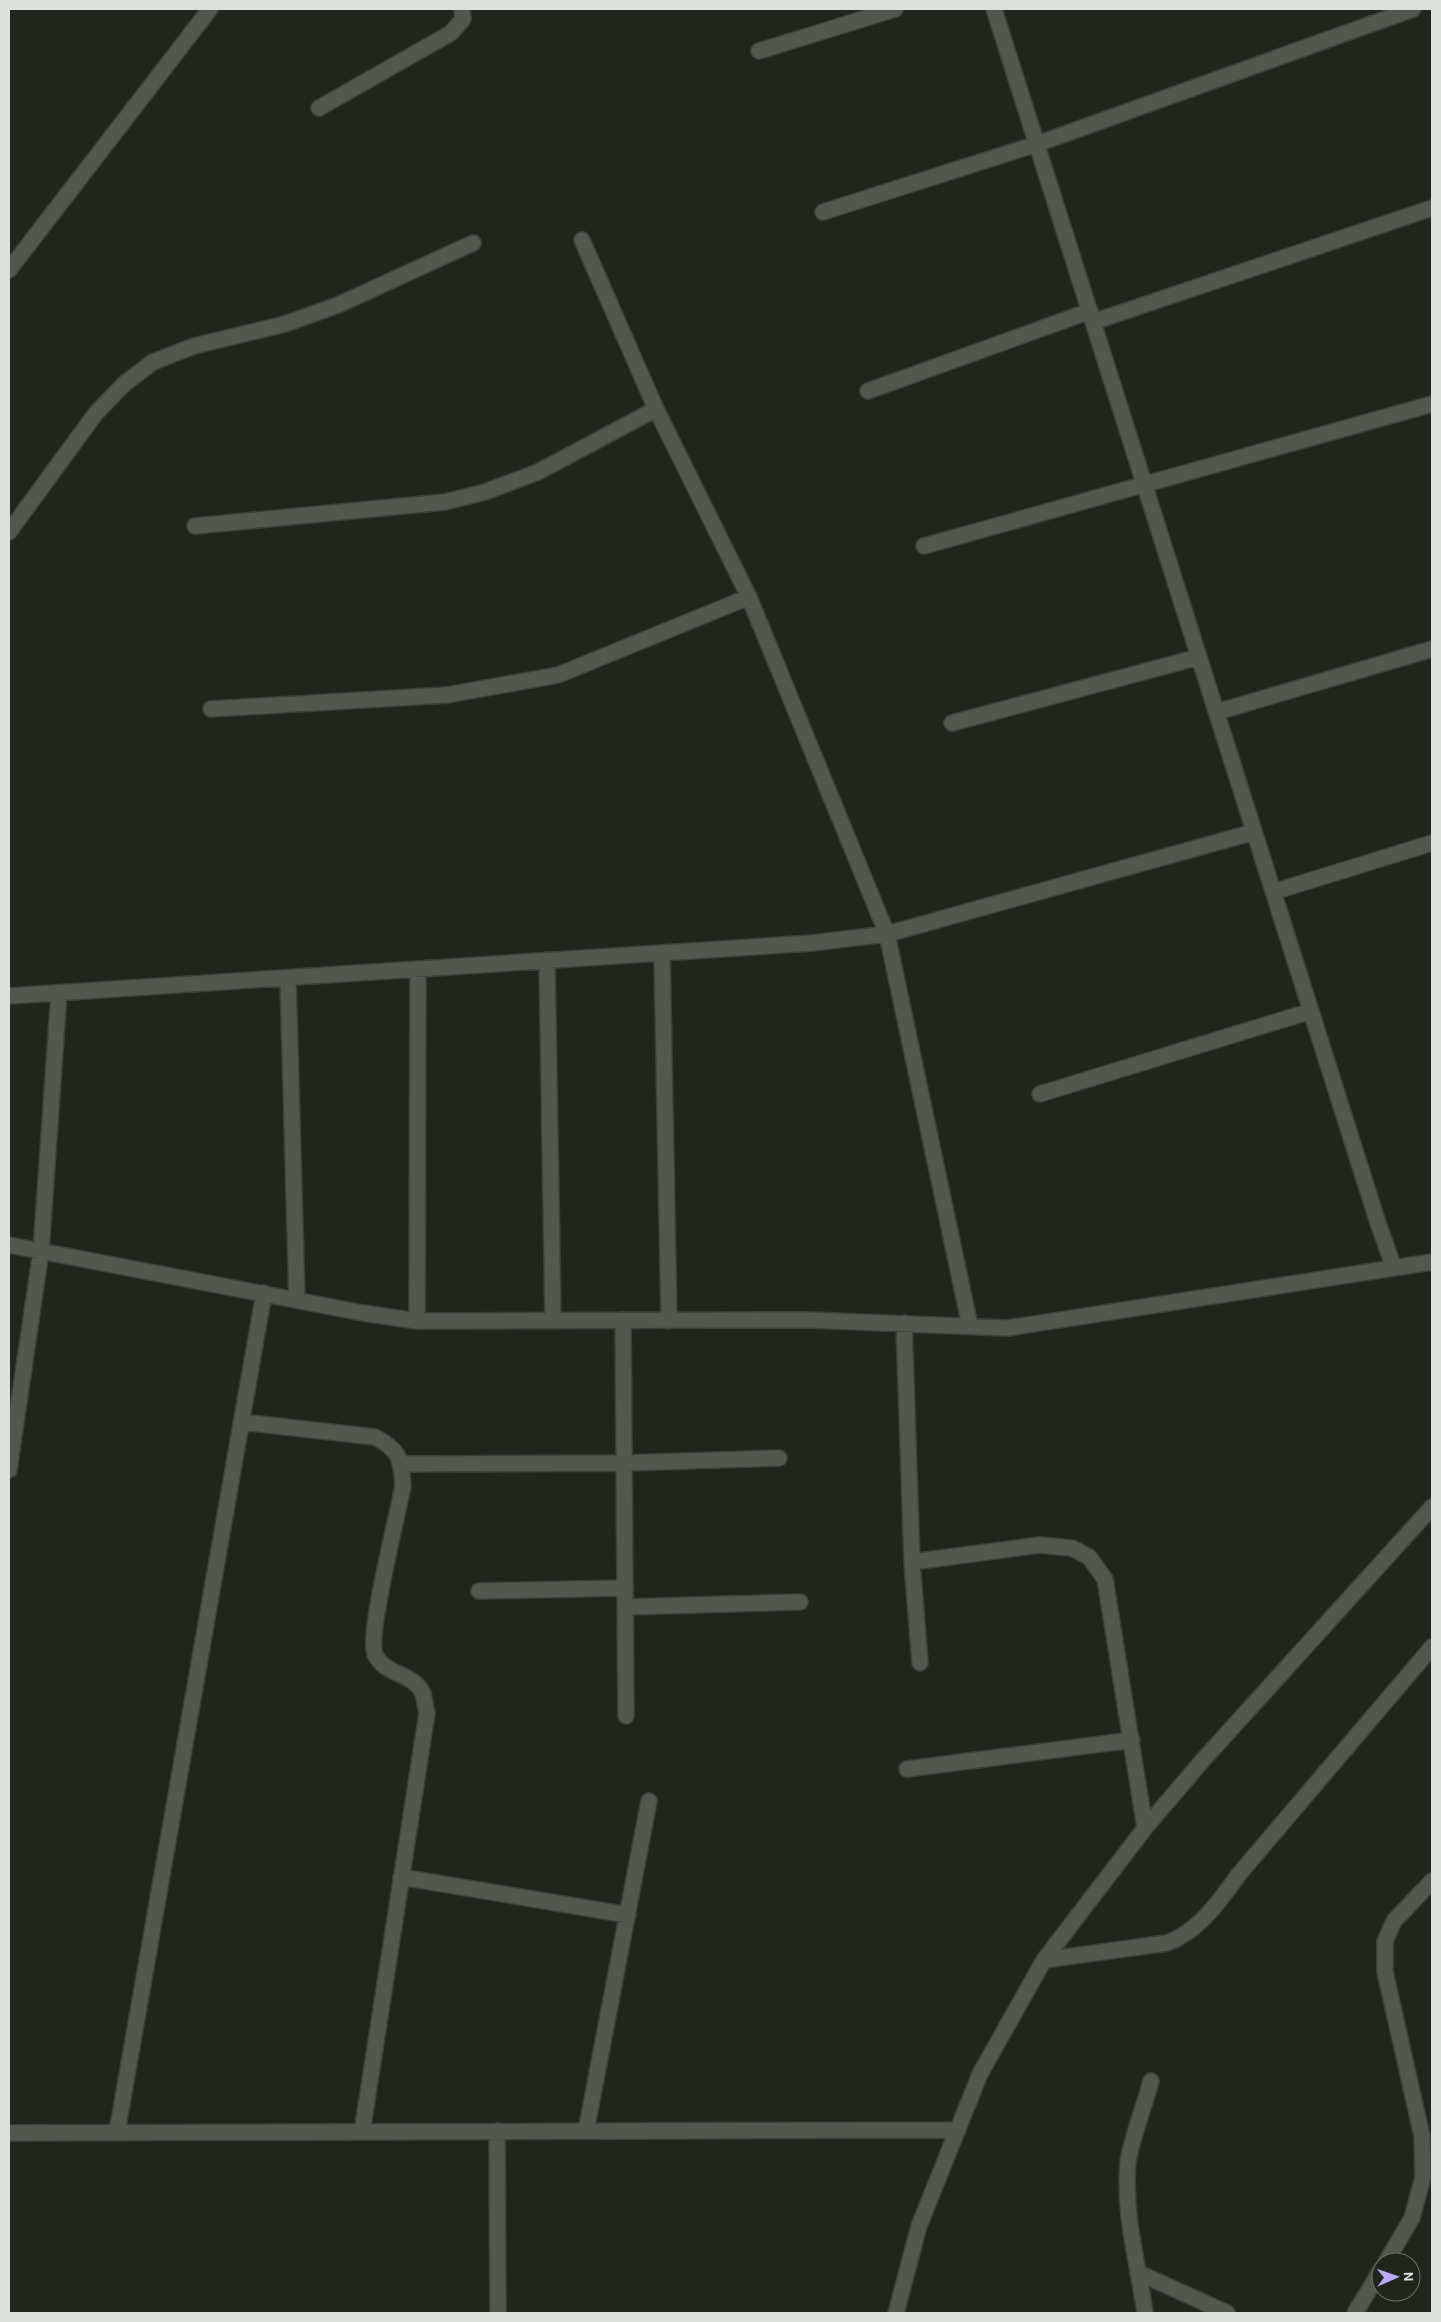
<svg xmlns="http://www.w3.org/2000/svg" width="1441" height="2322" viewBox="0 0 1441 2322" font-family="Karla,sans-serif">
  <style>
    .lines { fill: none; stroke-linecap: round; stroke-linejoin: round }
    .street-casing { stroke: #3c413b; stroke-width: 18 }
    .street { stroke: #525850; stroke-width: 15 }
  </style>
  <rect width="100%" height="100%" fill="#20251e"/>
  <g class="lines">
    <g class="street-casing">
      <path id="street" d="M994,9L1378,1223L1394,1268
        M759,51L895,9
        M319,108L451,33L463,19L462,9
        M823,212L1037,144L1413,9
        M582,240L656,409L749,597L887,934L970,1326
        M9,270L210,9
        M1093,322L1432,208
        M868,391L1090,311
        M195,526L445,502L485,492L538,472L656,409
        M9,532L96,413L124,384L153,362L194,346L285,324L338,305L473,243
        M924,546L1432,404
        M211,709L447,695L558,675L749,597
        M1217,712L1432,649
        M952,723L1199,657
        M1273,892L1432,843
        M662,953L669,1321
        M547,960L553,1320
        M288,978L297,1300
        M9,996L812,943L887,934L1254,832
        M1040,1094L1311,1011
        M9,1245L363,1313L417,1321L808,1320L1008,1328L1432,1262
        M623,1320L626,1716
        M417,1321L418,969
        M904,1323L912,1562L920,1663
        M242,1422L375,1437C400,1450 401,1459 403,1486C398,1514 367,1634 375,1654C384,1676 414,1672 423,1694C425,1700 425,1707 427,1713L362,2132
        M401,1464L624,1463L779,1458
        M9,1470L41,1251L59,993
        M912,1562L1039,1545L1072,1548L1089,1557L1105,1579L1145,1828
        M479,1591L624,1588
        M625,1607L800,1602
        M907,1769L1132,1740
        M401,1877L628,1915
        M1044,1960L1167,1943C1200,1931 1220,1900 1240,1873L1432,1647
        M497,2131L498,2313
        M586,2131L649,1801
        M117,2132L264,1293
        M9,2133L958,2130
        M1386,2262L1412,2218L1423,2177L1422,2136L1385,1972V1941L1394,1921L1432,1881
        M1139,2273L1227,2313
        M896,2313L919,2226L980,2074L1044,1960L1145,1828L1203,1760L1432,1507
        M1145,2313C1138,2263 1123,2213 1128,2162C1131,2140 1145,2104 1151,2081
        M1355,2313L1381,2270"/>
    </g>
    <use href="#street" class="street"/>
  </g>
  <rect width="1441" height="2322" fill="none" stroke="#dde1dc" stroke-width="20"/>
  <g transform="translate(1396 2277) rotate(88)"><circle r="24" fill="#20251e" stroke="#6c706a"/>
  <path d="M0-4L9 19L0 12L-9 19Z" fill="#bbaaf6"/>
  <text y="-8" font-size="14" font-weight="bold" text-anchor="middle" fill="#dde1dc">N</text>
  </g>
</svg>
